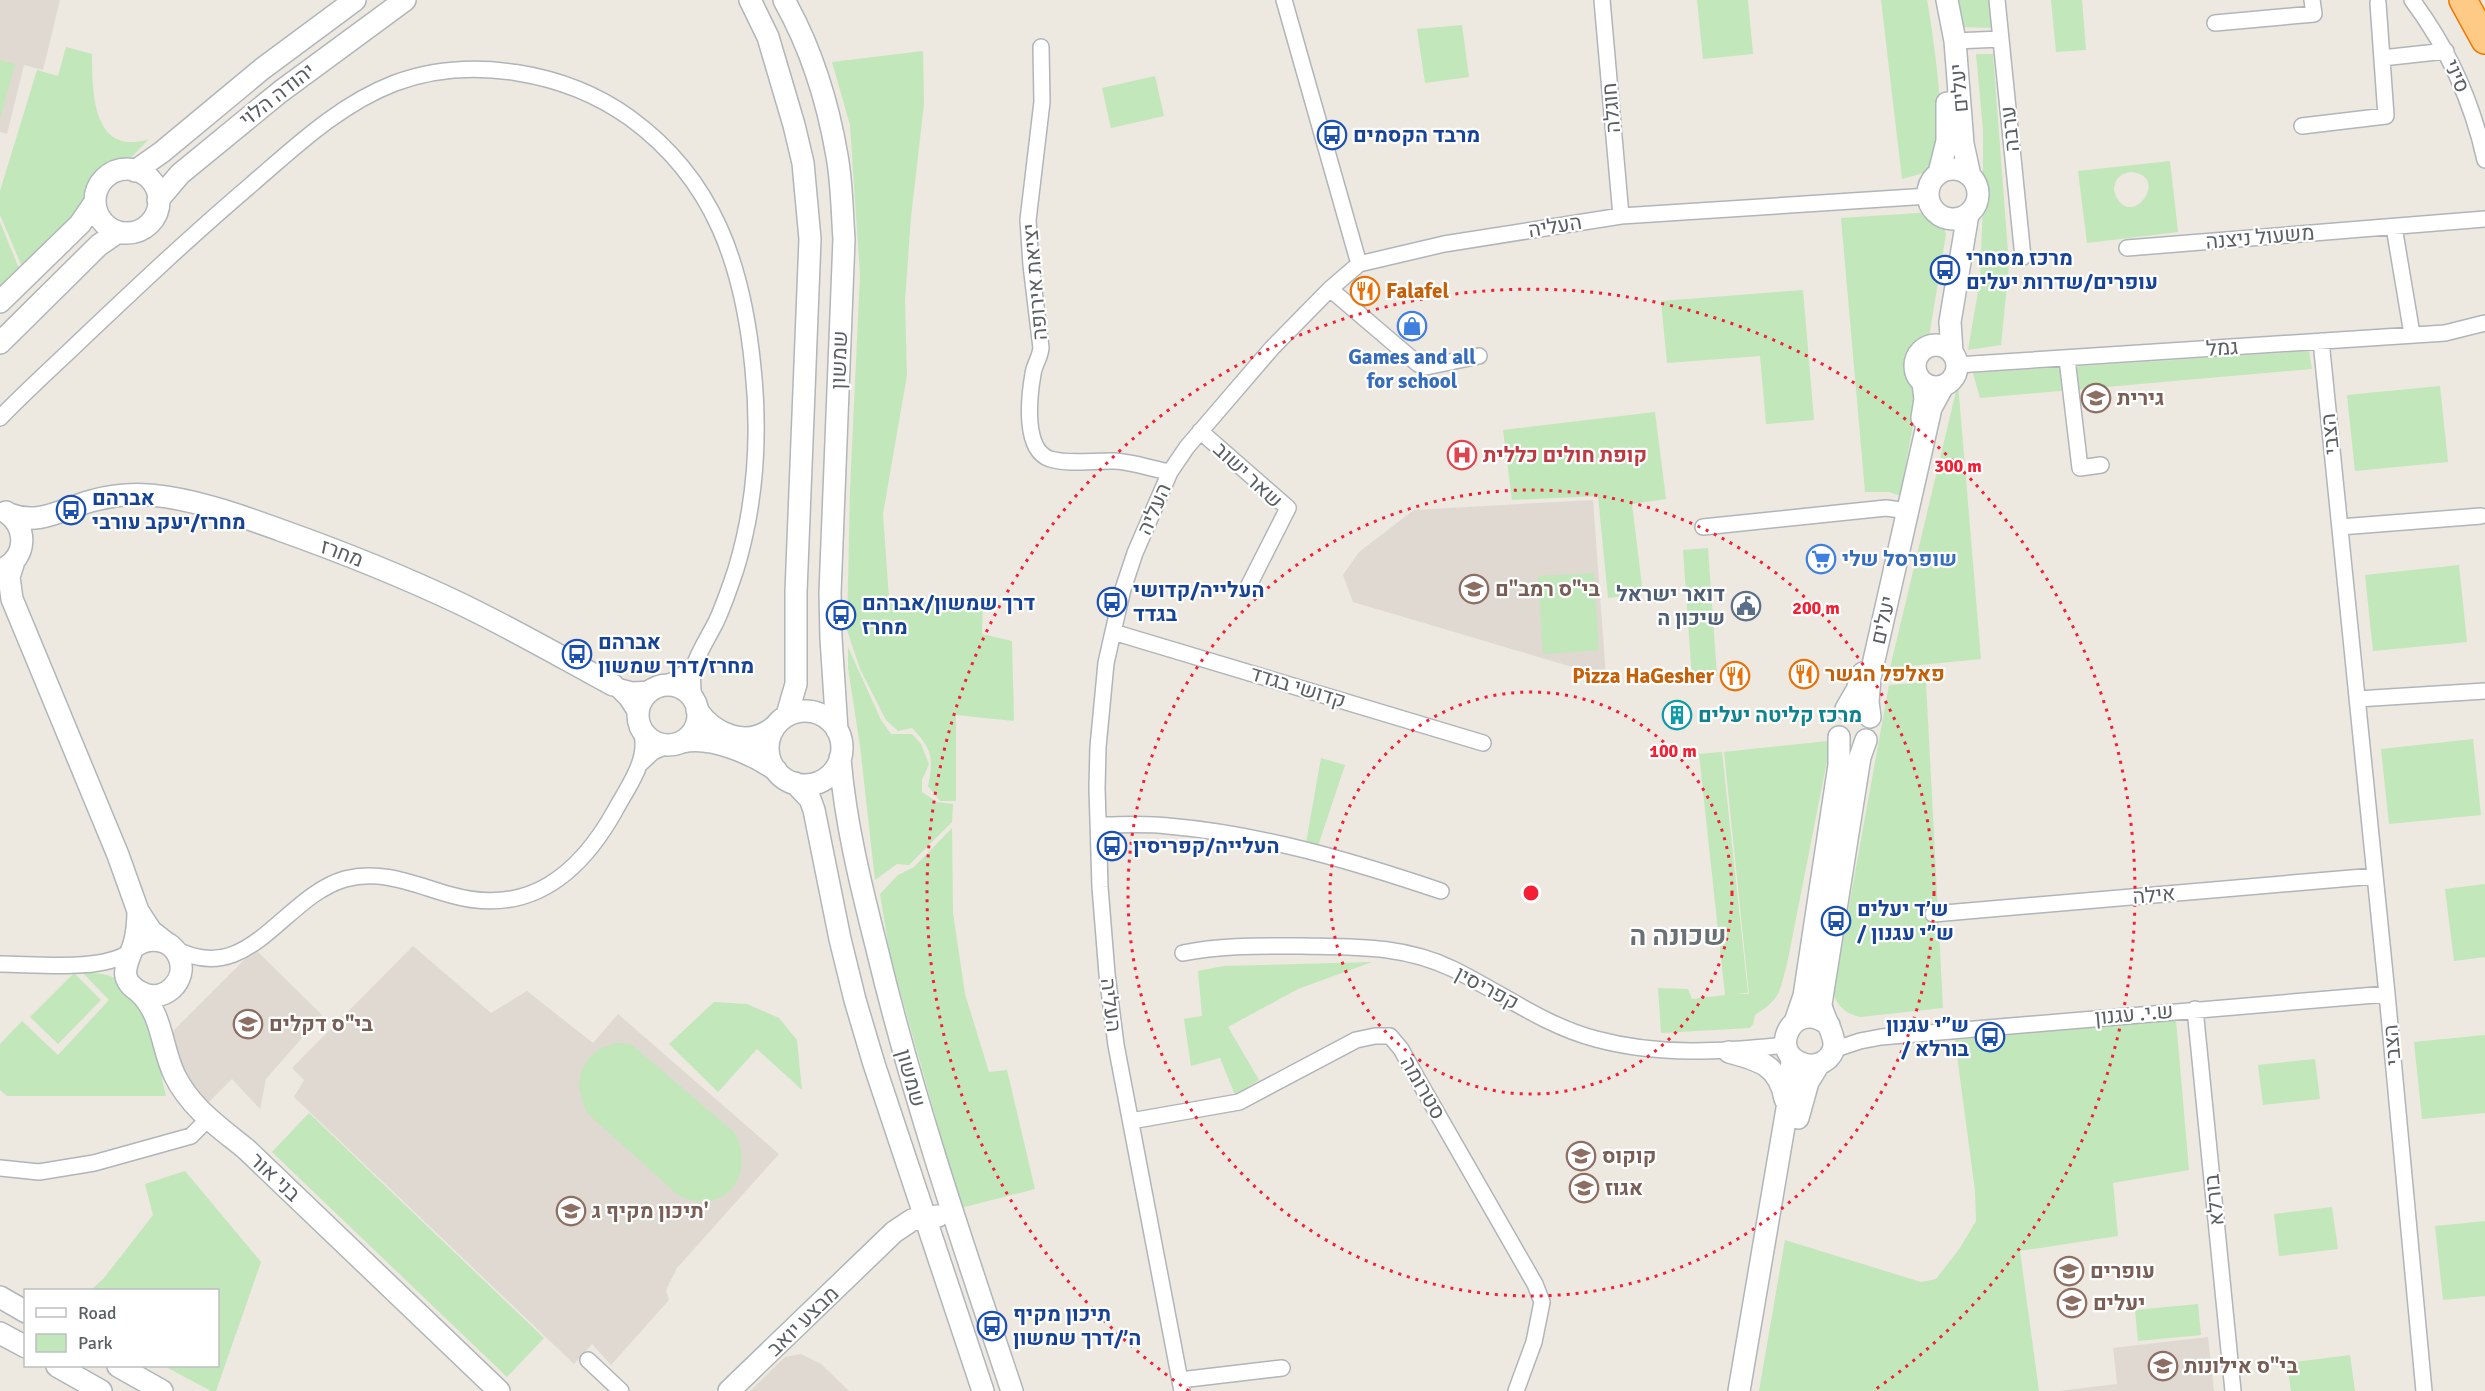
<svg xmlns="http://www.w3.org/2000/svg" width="2485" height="1391" viewBox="0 0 2485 1391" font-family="Signika,Heebo,sans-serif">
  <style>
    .education { fill: #dfd9d1 }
    .green { fill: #c2e7ba; fill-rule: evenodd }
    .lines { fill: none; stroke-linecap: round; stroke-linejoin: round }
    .street-casing { stroke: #b1b5b9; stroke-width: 18 }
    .secondary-casing { stroke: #b0b6b9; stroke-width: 24 }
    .highway-casing { stroke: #ed7900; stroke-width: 30 }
    .street { stroke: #fff; stroke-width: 15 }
    .secondary { stroke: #fff; stroke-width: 21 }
    .highway { stroke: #ffca85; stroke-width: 27 }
    .ring { fill: none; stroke: #f51e33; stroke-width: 3; stroke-dasharray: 3 6 }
    .labels { text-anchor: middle; stroke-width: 4.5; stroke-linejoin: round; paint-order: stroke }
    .street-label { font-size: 21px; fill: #595f62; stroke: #fff }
    .transit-label { font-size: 21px; font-weight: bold; fill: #164399; stroke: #fff; text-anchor: start }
    .food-label { font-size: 21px; font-weight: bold; fill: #c56008; stroke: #fff; text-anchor: start }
    .shop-label { font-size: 21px; font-weight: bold; fill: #366cbe; stroke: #fff }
    .education-label { font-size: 21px; font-weight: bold; fill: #785e54; stroke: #fff; text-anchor: start }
    .health-label { font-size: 21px; font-weight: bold; fill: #be3a42; stroke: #fff; text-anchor: start }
    .service-label { font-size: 21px; font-weight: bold; fill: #4e5e75; stroke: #fff; text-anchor: end }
    .culture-label { font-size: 21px; font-weight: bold; fill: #0d838f; stroke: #fff; text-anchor: start }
    .district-label { font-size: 27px; font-weight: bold; fill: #6a7174; stroke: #fff }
    .centre { fill: #f51e33; stroke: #fff; stroke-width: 3 }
    .ring-label { font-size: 18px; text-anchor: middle; font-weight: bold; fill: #f51e33; stroke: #fff; stroke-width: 4.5; stroke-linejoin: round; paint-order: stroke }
  </style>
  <rect width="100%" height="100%" fill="#ede8e0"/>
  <path class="education" d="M0,0H60L43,70L24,65L7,134L0,132Z
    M1593,500L1606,677L1353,602L1343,575L1359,552L1414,510Z
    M413,946L491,1013L527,991L593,1043L618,1014L779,1154L677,1268L666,1290L669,1300L611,1365L592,1344L574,1364L294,1097L304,1080L292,1068Z
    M255,949L322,1015L266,1079L260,1109L232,1079L205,1106L180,1076L171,1033Z
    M2208,1337L2214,1391H2058L2117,1384L2113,1348Z
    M801,1354L821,1364L849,1391H750L785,1357Z"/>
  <path class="green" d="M1697,0H1748L1753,54L1703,59Z
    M1881,0H1927C1932,25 1949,144 1938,161C1929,174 1915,175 1902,179Z
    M1957,0H1990L1993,28L1962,27Z
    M2051,0H2082L2086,50L2056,52Z
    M1462,25L1469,77L1425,83L1417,29Z
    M66,47L92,54C92,93 93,157 149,139L23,269L0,215V191L37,70L58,76Z
    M923,51L924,104L911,217L905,301L907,375L883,514L889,599L983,602L982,634L1012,641L1014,721L956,715V801H940L928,786C934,758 932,749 912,728L898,731L886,720L860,669L847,630L850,490L860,275L850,125L832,62Z
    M1976,54H1993L2009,265L2001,345L1968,350L1980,280L1983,202V130Z
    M0,60L15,64L0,119Z
    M1155,76L1164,116L1111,128L1102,88Z
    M2170,161L2178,232L2087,243L2078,171ZM2130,172C2174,175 2128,235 2114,191C2114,180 2119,174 2130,172Z
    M1933,212L1941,220L1946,234L1929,337C1905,347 1899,375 1919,392L1900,496L1889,492H1865L1841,218Z
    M0,222L20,271L0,291Z
    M1803,290L1814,420L1766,424L1760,356L1667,363L1661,301Z
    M2309,351L2312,369L1980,398L1973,373Z
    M1958,383L1981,659L1890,668Z
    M2440,386L2448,462L2355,471L2347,395Z
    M1655,412L1666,499L1632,504L1643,594L1608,598L1598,496L1512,500L1503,430Z
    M1708,548L1717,676L1692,678L1683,550Z
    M2459,565L2467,642L2373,651L2365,575Z
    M1594,573L1599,650L1543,654L1538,576Z
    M848,647L881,720L891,734H912L921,744L929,764L922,780V792L937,802L953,804L952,822L909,865L897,864L875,880L860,746L848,668Z
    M1926,682L1943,1008L1860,1017C1845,1013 1840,1008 1833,994L1889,685Z
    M2473,739L2481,815L2389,824L2381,749Z
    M1827,741L1830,746L1787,964C1779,993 1781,998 1755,1015L1753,1024L1750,1028L1661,1033L1658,988L1688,989L1692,999L1725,995L1699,754L1722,752L1748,993L1736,994H1749L1724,752Z
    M1321,758L1345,765L1318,846L1306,843Z
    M952,828L953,913L965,994L989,1072L1007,1070L1035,1189L961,1208L890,955L880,894L898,875L914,867Z
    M2485,884V957L2454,961L2445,889Z
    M1372,962L1298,989L1228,1027L1259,1080L1235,1095L1220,1058L1191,1066L1184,1019L1202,1016L1198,971L1224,966Z
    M82,972C91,973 102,973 110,976C151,991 156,1058 166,1096H7L0,1090V1044L22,1021L58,1055L109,1000Z
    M74,973L101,1000L58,1044L30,1017Z
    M714,1002L747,1004L779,1018L797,1040L802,1090L757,1049L718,1092L669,1044Z
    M2176,1020L2189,1170L2113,1183L2118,1236L2020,1251L2039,1391H1759L1785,1240L1921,1282L1936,1279L1960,1248L1976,1221L1975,1191L1955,1040Z
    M2485,1035V1113L2422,1119L2414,1042Z
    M616,1043L631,1044L735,1133C757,1176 723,1218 678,1195L587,1113L582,1101L579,1087L581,1072L588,1059L599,1049Z
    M2315,1059L2320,1099L2263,1105L2258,1065Z
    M309,1113L544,1338L507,1377L272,1152Z
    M185,1171L261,1262L216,1391H211L164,1366H218V1290H91L104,1278L153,1215L145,1184Z
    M2332,1207L2338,1249L2279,1256L2274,1214Z
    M2485,1221V1296L2443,1300L2435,1226Z
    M2198,1304L2201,1335L2138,1341L2135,1310Z
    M2350,1355L2355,1391H2291L2287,1363Z"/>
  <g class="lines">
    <g class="street-casing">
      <path id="street" d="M1284,0L1359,264
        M1602,0L1621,216
        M1997,0L2023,257
        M2412,0C2448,48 2472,101 2485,160
        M2215,23L2314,14L2312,0
        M1955,41L2001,39
        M1041,47L1042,102L1028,220L1031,265L1041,348C1040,358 1034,365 1033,374C1029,397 1023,450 1050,459C1070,465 1095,460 1115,461C1133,462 1152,469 1170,472
        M2382,58L2446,51
        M2302,126L2386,116L2378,3
        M2394,227L2412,334
        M2127,248L2485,219
        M1330,289L1418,364L1426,367L1479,356
        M2321,341L2387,994L2424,1391
        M2067,359L2080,468L2101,465
        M1957,365L2445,333L2485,323
        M0,418C26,391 54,366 81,340C137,287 193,234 252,184C296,146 340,104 395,83C471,55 566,72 630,118C715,180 743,266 753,368C760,436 756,503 736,569C730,587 724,605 716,622C709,636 699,651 694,666C691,678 693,689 694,701
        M1200,431L1288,508L1248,587
        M1703,527L1886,508L1901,510
        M2340,527L2481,516
        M1113,632L1483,743
        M613,685L632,690L653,689
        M613,685L627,699L638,716
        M662,686L681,676L695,663
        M2357,699L2485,691
        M639,765L653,752L669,745
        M1099,825C1122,825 1145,823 1168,826C1262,834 1352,861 1441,891
        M1933,914L2375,876
        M172,947C248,991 282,897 345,879C383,869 415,885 451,895C529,917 580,874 616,809C629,785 650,758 641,730
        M1183,953C1222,945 1262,946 1301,946C1355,947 1403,945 1453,969C1500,992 1545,1026 1596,1039C1659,1056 1722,1052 1786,1045
        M0,964C36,964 101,972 130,952
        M2195,1009L2233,1391
        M1833,1050L1860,1041L1881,1037L2387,994
        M1131,1121L1239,1102L1356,1040L1375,1036H1390L1401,1049L1417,1078L1535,1284L1542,1302L1534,1342L1516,1391
        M0,1168L39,1172L94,1163L191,1136L208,1119
        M588,1360L621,1391
        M1180,1380L1282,1368
        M1182,1391L1116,1045L1107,974L1100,887L1097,788L1098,747L1106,663L1113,632L1123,589L1135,553L1170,472L1187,447L1272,348L1330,289L1359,264L1444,244L1621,216L1929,196"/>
    </g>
    <g class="secondary-casing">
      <path id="secondary" d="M750,0L768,37L794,125L803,163L810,239L796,592V684L787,715
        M784,0C811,48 828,103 837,156C842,183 842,212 844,239L830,593L831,638L837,730
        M1947,0L1955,41L1963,144L1970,176
        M1928 194a25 25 0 1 1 50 0a25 25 0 1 1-50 0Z
        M95 201a32 32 0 1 1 64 0a32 32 0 1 1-64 0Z
        M135,171L162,152L262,69L355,0
        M1939,173L1947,141V103
        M158,200L180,174L280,92L405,0
        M0,302L80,224L95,202
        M0,343L99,245L118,232
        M1915 366a21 21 0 1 1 42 0a21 21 0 1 1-42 0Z
        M1952,352L1950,322L1968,214
        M1922,418L1925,399L1923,383
        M9,514C39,526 62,509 91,501C116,494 142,493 167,497C206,503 244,517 280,530C342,552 402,576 461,604C513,629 563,658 613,685
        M14,561L9,577L12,599L118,855L138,911L151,931L165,942
        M3,569C27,557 28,527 6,512
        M638 715a30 30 0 1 1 60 0a30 30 0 1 1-60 0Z
        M1846,709L1857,690L1863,673
        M697,710C714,735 748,749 774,727
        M768 748a37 37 0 1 1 74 0a37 37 0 1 1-74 0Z
        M1870,717L1868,702L1870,678L1931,408L1943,386
        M682,742C710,735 753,754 776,770
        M840,758C845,822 861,886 877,949C913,1099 963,1245 1012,1391
        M795,783L810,799L814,810L840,939L855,1000L874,1064L983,1391
        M133,948C147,936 171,937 179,957C189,981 163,1005 140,992C115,978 129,961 134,944C137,933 138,922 138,911
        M138,991C163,1013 161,1048 175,1076C191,1108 219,1127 246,1149L499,1391
        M1795,1022L1804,996L1839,765V737
        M1829,1025C1795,997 1767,1050 1801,1063C1808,1066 1816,1066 1823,1062C1848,1046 1823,1023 1821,1004L1860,757L1866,740
        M1729,1052C1759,1060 1779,1065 1785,1099
        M1798,1118L1808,1082L1819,1064
        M0,1297L26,1312
        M0,1333L26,1347
        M57,1366L101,1391
        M118,1366L162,1391
        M729,1391L894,1232L912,1220L938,1216
        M1739,1391L1790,1091L1792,1058"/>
    </g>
    <g class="highway-casing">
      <path id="highway" d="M2463,0L2485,40"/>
    </g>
    <use href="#street" class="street"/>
    <use href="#secondary" class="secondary"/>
    <use href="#highway" class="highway"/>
  </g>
  <g class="ring">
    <circle cx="1531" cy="893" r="201"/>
    <circle cx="1531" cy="893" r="403"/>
    <path d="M1189 1391A604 604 0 1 1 1873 1391"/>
  </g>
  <defs>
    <g id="bus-ring" transform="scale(1.5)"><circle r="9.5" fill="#fff" stroke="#1a4fb4" stroke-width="1.5"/><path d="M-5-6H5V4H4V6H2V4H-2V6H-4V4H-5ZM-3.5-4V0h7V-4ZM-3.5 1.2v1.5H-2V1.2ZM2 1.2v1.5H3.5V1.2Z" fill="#1a4fb4"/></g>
    <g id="restaurant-ring" transform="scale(1.5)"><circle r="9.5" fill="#fff" stroke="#e8710a" stroke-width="1.5"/><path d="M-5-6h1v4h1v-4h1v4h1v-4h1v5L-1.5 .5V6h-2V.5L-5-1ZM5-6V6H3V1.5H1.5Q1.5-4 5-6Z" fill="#e8710a"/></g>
    <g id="shop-ring" transform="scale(1.5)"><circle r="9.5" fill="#fff" stroke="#3f7fe0" stroke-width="1.5"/><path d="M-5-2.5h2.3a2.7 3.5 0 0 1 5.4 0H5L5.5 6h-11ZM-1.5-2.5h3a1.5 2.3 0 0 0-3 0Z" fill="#3f7fe0"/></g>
    <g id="school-ring" transform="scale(1.5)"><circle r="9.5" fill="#fff" stroke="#8d6e63" stroke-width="1.5"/><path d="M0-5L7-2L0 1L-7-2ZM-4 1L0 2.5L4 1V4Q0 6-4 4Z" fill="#8d6e63"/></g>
    <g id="hospital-ring" transform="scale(1.5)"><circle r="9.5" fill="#fff" stroke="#e0444e" stroke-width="1.5"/><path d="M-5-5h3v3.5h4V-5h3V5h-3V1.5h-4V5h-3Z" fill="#e0444e"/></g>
    <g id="supermarket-ring" transform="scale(1.5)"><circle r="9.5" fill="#fff" stroke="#3f7fe0" stroke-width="1.5"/><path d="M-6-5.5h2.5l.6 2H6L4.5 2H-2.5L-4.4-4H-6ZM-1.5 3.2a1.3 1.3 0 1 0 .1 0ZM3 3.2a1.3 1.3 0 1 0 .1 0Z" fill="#3f7fe0"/></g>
    <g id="civic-ring" transform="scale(1.5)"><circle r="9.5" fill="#fff" stroke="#5c6f8a" stroke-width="1.5"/><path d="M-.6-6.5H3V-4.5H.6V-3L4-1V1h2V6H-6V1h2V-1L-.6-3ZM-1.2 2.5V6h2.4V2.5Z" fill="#5c6f8a"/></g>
    <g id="building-ring" transform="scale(1.5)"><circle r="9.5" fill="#fff" stroke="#0f9aa8" stroke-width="1.5"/><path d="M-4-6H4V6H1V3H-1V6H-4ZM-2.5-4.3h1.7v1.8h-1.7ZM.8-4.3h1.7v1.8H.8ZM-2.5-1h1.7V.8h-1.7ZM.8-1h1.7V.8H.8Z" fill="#0f9aa8"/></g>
  </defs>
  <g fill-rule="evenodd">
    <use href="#bus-ring" x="1332" y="135"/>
    <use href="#bus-ring" x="1945" y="270"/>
    <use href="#restaurant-ring" x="1365" y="291"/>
    <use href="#shop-ring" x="1412" y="326"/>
    <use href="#school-ring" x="2096" y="398"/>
    <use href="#hospital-ring" x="1462" y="455"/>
    <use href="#bus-ring" x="71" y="510"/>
    <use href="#supermarket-ring" x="1821" y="559"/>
    <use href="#school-ring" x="1474" y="589"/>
    <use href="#bus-ring" x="1112" y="602"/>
    <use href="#civic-ring" x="1746" y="606"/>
    <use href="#bus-ring" x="841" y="615"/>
    <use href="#bus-ring" x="577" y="654"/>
    <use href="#restaurant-ring" x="1804" y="674"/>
    <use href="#restaurant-ring" x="1735" y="676"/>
    <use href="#building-ring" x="1677" y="715"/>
    <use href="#bus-ring" x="1112" y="846"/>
    <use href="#bus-ring" x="1836" y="921"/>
    <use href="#school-ring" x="248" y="1024"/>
    <use href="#bus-ring" x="1990" y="1037"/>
    <use href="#school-ring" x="1581" y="1156"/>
    <use href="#school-ring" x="1584" y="1188"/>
    <use href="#school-ring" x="571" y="1211"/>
    <use href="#school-ring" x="2069" y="1271"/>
    <use href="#school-ring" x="2072" y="1303"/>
    <use href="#bus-ring" x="992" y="1326"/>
    <use href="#school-ring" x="2163" y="1366"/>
  </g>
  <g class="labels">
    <g class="street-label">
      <text transform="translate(2457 76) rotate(66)" y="7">סיני</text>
      <text transform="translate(1959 88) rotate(-95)" y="7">יעלים</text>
      <text transform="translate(277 95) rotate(-38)" y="7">יהודה הלוי</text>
      <text transform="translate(1611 108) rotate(-95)" y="7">חוגלה</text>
      <text transform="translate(2010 129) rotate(-96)" y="7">ערבה</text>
      <text transform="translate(1555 226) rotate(-9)" y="7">העליה</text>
      <text transform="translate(2260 237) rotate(-5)" y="7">משעול ניצנה</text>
      <text transform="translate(1035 282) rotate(-95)" y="7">יציאת אירופה</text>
      <text transform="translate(2222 348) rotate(-4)" y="7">גמל</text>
      <text transform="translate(839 360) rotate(-88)" y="7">שמשון</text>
      <text transform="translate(2330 434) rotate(-96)" y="7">הצבי</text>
      <text transform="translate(1248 475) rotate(43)" y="7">שאר ישוב</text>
      <text transform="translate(1154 509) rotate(-66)" y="7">העליה</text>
      <text transform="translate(342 553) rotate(21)" y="7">מחרז</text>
      <text transform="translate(1883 620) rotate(-77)" y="7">יעלים</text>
      <text transform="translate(1298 687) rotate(17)" y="7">קדושי בגדד</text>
      <text transform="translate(2154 895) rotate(-5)" y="7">אילה</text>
      <text transform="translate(1487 988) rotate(28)" y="7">קפריסין</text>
      <text transform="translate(1111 1005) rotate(83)" y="7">העליה</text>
      <text transform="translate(2134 1014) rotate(-5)" y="7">ש.י. עגנון</text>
      <text transform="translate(2392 1045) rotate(-95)" y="7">הצבי</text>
      <text transform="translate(911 1078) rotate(74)" y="7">שמשון</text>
      <text transform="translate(1423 1088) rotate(60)" y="7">סטרומה</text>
      <text transform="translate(275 1177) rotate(43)" y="7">בני אור</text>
      <text transform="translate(2214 1200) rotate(-96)" y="7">בורלא</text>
      <text transform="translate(803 1321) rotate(-44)" y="7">מבצע יואב</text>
    </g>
    <g class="transit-label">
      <text x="1353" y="142">מרבד הקסמים</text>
      <text x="1966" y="265">מרכז מסחרי<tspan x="1966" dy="24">עופרים/שדרות יעלים</tspan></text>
      <text x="92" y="505">אברהם<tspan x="92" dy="24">מחרז/יעקב עורבי</tspan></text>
      <text x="1133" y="597">העלייה/קדושי<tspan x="1133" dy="24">בגדד</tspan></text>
      <text x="862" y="610">דרך שמשון/אברהם<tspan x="862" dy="24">מחרז</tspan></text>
      <text x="598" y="649">אברהם<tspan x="598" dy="24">מחרז/דרך שמשון</tspan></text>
      <text x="1133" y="853">העלייה/קפריסין</text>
      <text x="1857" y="916">ש׳ד יעלים<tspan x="1857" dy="24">/ ש״י עגנון</tspan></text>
      <text x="1969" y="1032" text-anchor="end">ש״י עגנון<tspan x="1969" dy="24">/ בורלא</tspan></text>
      <text x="1013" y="1321">תיכון מקיף<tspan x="1013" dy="24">ה׳/דרך שמשון</tspan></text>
    </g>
    <g class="food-label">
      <text x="1386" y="298">Falafel</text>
      <text x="1825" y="681">פאלפל הגשר</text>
      <text x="1714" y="683" text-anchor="end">Pizza HaGesher</text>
    </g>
    <g class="shop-label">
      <text x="1412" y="364">Games and all<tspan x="1412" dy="24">for school</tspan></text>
      <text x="1842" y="566" text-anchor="start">שופרסל שלי</text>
    </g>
    <g class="education-label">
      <text x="2117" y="405">גירית</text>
      <text x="1495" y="596">בי"ס רמב"ם</text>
      <text x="269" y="1031">בי"ס דקלים</text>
      <text x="1602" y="1163">קוקוס</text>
      <text x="1605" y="1195">אגוז</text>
      <text x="592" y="1218">תיכון מקיף ג'</text>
      <text x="2090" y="1278">עופרים</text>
      <text x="2093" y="1310">יעלים</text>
      <text x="2184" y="1373">בי"ס אילונות</text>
    </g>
    <g class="health-label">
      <text x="1483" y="462">קופת חולים כללית</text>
    </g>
    <g class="service-label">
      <text x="1725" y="601">דואר ישראל<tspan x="1725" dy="24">שיכון ה</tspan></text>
    </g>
    <g class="culture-label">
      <text x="1698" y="722">מרכז קליטה יעלים</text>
    </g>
    <g class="district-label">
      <text x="1678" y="945">שכונה ה</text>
    </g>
  </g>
  <circle cx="1531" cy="893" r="9" class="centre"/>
  <g class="ring-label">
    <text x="1958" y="472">300 m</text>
    <text x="1816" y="614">200 m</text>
    <text x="1673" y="757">100 m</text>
  </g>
  <rect x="24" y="1289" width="195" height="78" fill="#ffffff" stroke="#bdbfc0" stroke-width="1.5"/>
  <rect x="36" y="1308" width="30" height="9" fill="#ffffff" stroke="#bdbfc0" stroke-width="1.5"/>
  <text x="78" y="1319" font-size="18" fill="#595f62">Road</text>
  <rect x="36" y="1334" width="30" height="18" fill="#c2e7ba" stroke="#bdbfc0" stroke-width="1.5"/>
  <text x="78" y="1349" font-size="18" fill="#595f62">Park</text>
</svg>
